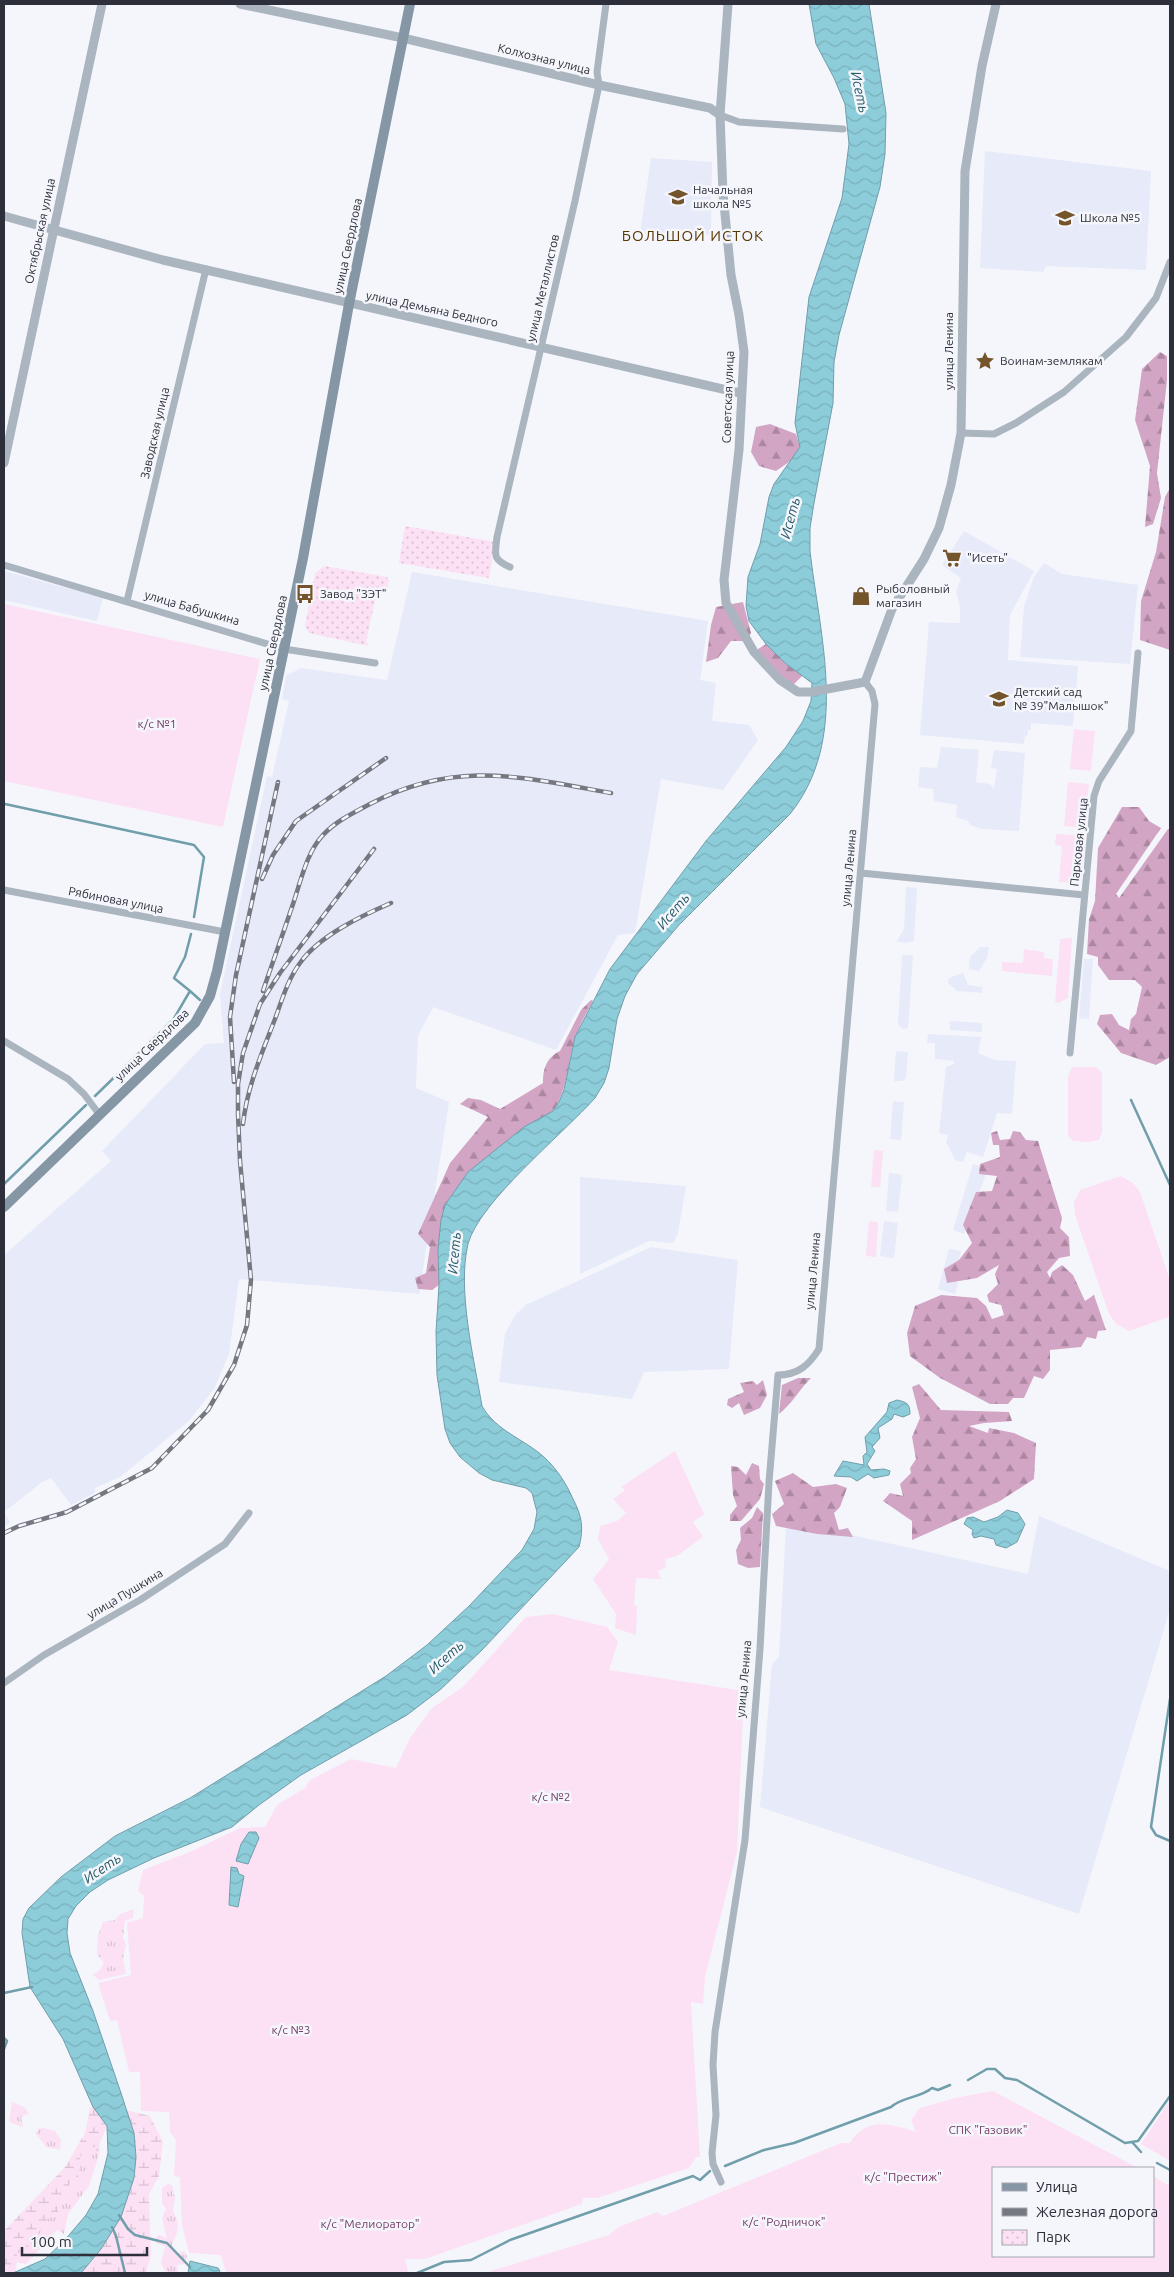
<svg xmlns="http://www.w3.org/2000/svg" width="1174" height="2277" viewBox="0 0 1174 2277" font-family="Ubuntu,sans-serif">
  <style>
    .built { fill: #e6eaf9 }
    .grass { fill: url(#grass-tufts) }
    .forest { fill: url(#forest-firs) }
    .wetland { fill: url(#wetland-marsh) }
    .park { fill: url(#park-dots) }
    .garden { fill: #fce0f3 }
    .water { fill: url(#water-waves); stroke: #709eaa }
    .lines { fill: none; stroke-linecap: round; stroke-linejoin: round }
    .stream { stroke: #709eaa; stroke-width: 2.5 }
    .minor { stroke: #aab5bf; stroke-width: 7 }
    .tertiary { stroke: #aab5bf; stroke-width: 9 }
    .secondary { stroke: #8596a4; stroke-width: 10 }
    .rail-casing { stroke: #757781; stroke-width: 4.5 }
    .rail { stroke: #f5f6fc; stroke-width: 2.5; stroke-dasharray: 8; stroke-linecap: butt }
    .labels { text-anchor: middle; stroke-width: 5; stroke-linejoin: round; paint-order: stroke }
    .street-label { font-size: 12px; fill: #2d2f3b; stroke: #f5f6fc }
    .poi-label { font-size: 12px; fill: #2d2f3b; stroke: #f5f6fc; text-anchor: start }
    .park-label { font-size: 12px; fill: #753d66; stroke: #f5f6fc }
    .water-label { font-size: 14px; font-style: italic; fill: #265b66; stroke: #f5f6fc }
    .quarter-label { font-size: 15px; letter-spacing: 1px; fill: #593700; stroke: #f5f6fc }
  </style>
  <defs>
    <pattern id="grass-tufts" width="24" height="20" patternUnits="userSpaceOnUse" patternTransform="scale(1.25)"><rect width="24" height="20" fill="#fce0f3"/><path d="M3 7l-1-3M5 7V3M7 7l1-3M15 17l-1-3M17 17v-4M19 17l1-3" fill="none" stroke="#d8c0d1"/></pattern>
    <pattern id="forest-firs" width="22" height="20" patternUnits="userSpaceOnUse" patternTransform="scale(1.25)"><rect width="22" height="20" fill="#d3a5c5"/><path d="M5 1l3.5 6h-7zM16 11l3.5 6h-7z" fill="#ac87a1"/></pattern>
    <pattern id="wetland-marsh" width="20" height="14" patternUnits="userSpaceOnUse" patternTransform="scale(1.25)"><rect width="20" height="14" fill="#fce0f3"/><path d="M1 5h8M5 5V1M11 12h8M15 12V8" fill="none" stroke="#d8c0d1"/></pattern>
    <pattern id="park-dots" width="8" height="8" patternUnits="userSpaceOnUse" patternTransform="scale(1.25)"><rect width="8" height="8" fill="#fce0f3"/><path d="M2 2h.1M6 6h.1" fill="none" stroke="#d8c0d1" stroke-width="1.8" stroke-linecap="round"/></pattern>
    <pattern id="water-waves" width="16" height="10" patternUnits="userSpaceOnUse" patternTransform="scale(1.25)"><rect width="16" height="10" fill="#8dcdda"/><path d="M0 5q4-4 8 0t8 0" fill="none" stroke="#7ab0bc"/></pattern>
  </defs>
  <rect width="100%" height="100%" fill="#f5f6fc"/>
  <path class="built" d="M985,151L1151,171L1146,270L1046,266L1043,272L980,268Z
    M651,158L712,162L711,235L640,233Z
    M964,531L1034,571L1010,615L1008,660L1078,666L1073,726L1031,723V730H1028L1027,736H1025L1024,744L920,735L929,622L960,623V606L956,592L961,578L942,565Z
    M1044,563L1062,574L1138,585L1130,664L1020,657L1024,606L1034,577Z
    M4,571L103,598L97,621L4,600Z
    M412,572L708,621L700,680L716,683L712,721L749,725L758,740L723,790L661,779L635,933L618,935L556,1050L433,1007L418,1036L416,1088L449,1102L419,1294L239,1279L229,1354L214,1389L189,1421L120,1477L95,1488V1493L71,1505L51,1478L42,1482L4,1512L10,1523L4,1526V1255L111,1161L102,1151L205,1044L224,1043L220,994L267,776L272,777L289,701L282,699L286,676L301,668L387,680Z
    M941,747L979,750L976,782L990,784L994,789L997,769L991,768L994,750L1025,753L1019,831L982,829L970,825L968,821L956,817L957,805L934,801L933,789L918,787L920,767L937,768Z
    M906,887L917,888L914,941L904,943L897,941L904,929Z
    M980,947H989L987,958L979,971L969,969L970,957Z
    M902,955H913L908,1028L903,1029L898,1024Z
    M1084,959H1093L1089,1019L1079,1018Z
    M963,973L968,985L982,987V993L957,991L948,983L949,978Z
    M950,1021L982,1023V1032L950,1030Z
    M928,1034L981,1037L978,1053L995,1060L1016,1061L1012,1114L997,1113L983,1157L967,1152L963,1162L955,1160L946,1142L948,1135L939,1133L946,1067L954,1064V1061L935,1059V1043H927Z
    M896,1051L908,1052L906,1078L902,1081H894Z
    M893,1101L904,1102L901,1140L890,1139Z
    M973,1164L988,1168L964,1234L953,1230Z
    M889,1173L902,1175L898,1212L886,1211Z
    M580,1177L686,1186L678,1233L673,1243L649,1241L580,1274Z
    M884,1221L898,1223L894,1258L880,1256Z
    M651,1247L738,1260L729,1369L644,1372L632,1399L499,1382L505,1334L515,1315L526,1305Z
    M949,1249L961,1251L954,1279L958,1283L955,1294L938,1289Z
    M1039,1516L1170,1571V1609L1079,1914L760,1807L772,1665L779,1657L786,1526L856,1536L1028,1574Z"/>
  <path class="grass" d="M134,1909L133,1918L125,1921L123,1937L126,1945L123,1959L126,1974L99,1980L93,1975L100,1970L104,1962L97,1955L98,1936L103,1922L115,1920L120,1914Z
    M12,2102L24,2107L29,2113L21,2117L23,2127L9,2122Z
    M39,2127L55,2131L61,2140L60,2150L46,2147L36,2134Z
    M85,2146L94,2147L99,2155L89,2186L68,2214L64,2234L57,2230L26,2264L16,2262L17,2254C40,2241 44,2211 66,2197L70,2183L78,2181L79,2161Z
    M168,2184L172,2185L175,2198L173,2211C180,2222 179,2233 172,2243L176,2254L184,2251L187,2256L184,2264L177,2265L178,2273H166L161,2263L165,2246L157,2244L155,2238L159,2235L167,2238L162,2218L166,2209L162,2203V2188Z"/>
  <path class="forest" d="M1160,352L1167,356V380L1157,473L1161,498L1153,524L1145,527L1150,466L1135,420L1142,369Z
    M770,424L796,434L800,447L792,460L776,471L759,466L751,452L756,427Z
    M1170,488V650L1140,640L1141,601L1156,552L1165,497Z
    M743,602L751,633L747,641H731L718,658L706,662L711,625L716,607Z
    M766,644L785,663L803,675L793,685L758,658V649Z
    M1122,807H1139L1149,821L1161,828L1116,894L1119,898L1168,829H1170V1057L1156,1065L1121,1053L1097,1024L1100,1015L1112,1014L1119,1025L1129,1030L1131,1019L1136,1014L1142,987L1135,980H1109L1098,965V957L1087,954L1089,919L1095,901L1098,848Z
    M591,1000L593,1001C587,1012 580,1024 576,1036C567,1062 569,1088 553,1111L468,1172L438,1249L439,1285L432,1290L418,1289L415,1278L426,1273L430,1247L418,1234L450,1163L488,1117L460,1104L468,1098L481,1100L500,1109L543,1083C543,1069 546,1058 560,1051L581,1010Z
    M997,1131L1000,1140L1010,1139L1013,1131L1020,1132L1026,1140L1038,1141L1062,1218L1060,1228L1069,1237L1070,1256L1059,1258L1047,1272L1050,1278L1052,1272L1062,1265L1073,1275L1085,1301L1094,1295L1106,1330L1098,1331L1096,1339L1087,1337L1081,1347L1050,1350V1370L1043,1379L1034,1376L1024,1398H1013L1008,1404H990L940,1378L910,1356L907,1333L915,1306L941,1295L977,1298L986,1306L992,1319L1004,1315L1001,1305L989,1302L987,1295L998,1284L995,1274L999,1265L977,1278L947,1283L944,1269L959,1260L972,1243L963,1225L976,1192L992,1191L997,1176L979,1174L980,1164L1000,1157L999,1145H993L991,1133Z
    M798,1378H811C799,1390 792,1404 779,1414L782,1385Z
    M763,1380L767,1395L760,1408L744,1415L739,1403L732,1408L727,1405L728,1399L744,1392L740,1383L753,1381L757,1385Z
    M919,1384L941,1410L1009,1412L1012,1421L984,1423L969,1426L988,1433L989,1428L1014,1433L1036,1443L1034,1479L1000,1501L912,1540V1521L883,1501L890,1493L903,1496L900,1484L911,1473L910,1468L916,1459L912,1437L920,1418L912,1387Z
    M752,1463L759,1466L760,1479L764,1484L760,1499L741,1521H730V1515L737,1506L733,1495L731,1466L738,1467L746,1475Z
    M793,1473L813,1487L836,1484L847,1488L840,1507L834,1513L839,1530L848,1528L853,1537L817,1534L776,1526L772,1514L784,1504L775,1481Z
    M757,1507L763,1513L760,1567L748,1568L738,1564L736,1550L741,1540L740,1528L752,1518Z"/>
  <path class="wetland" d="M93,2107L107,2126L100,2142L99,2155L94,2147H85L79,2161L78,2182L70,2183L66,2197L58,2203V2214L48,2219L28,2247L17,2254L16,2272L4,2273V2231L65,2167L85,2133L90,2108Z
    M126,2110L150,2116L163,2142L159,2176L149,2194L151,2256L146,2273H81C123,2221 150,2178 126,2110Z"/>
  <path class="park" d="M405,526L495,542L489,578L399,563Z
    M324,566L387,577L389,580L386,594L377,592L366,641L369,646L309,633L305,626L315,573Z"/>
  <path class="garden" d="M4,604L260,659L223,827L4,781Z
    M1074,729L1095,731L1091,771L1070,769Z
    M1068,782L1089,784L1084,828L1064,826Z
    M1056,834L1085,836L1081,880H1074V883L1059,882L1062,846L1055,845Z
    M1072,938L1068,998L1058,1003L1055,1002L1060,939Z
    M1024,949L1044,952V958L1053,959L1052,976L1002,971V962L1023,963Z
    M1074,1067H1096L1102,1073V1132L1099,1140L1089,1142L1073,1141L1068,1135V1077L1071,1069Z
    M874,1150L883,1151L880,1187H871Z
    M1121,1176L1133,1183L1140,1192L1170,1280L1169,1317L1129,1331L1116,1324L1109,1314L1075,1215L1074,1203L1080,1190Z
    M869,1221L878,1222L876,1257L866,1256Z
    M675,1451L704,1514L693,1522L703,1537L677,1556L665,1559L666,1567L658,1571L661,1579L636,1578L634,1605L637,1606L636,1635L615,1628L616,1614L593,1579L609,1559L598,1539L600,1526L617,1521L626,1513L613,1499L625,1490L621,1487Z
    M553,1614L607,1627L618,1642L609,1670L744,1691L737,1852L705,1977L703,2004L691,2002L700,2157H696L689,2168L597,2198H583L582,2204L425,2259H405L408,2272L405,2273L226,2272L221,2255L189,2253L182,2225L180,2177L174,2176L176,2140L170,2132L169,2112L141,2111L140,2072H129L117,2020L110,2021L98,1983L131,1975L127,1923L143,1918L144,1896L138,1891L143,1870L192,1851L240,1828L265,1827L277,1805L305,1788L310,1780L351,1759L396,1768L410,1738L432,1708L463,1687L526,1617Z
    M993,2091L1138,2168H993V2256H1153V2176L1170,2186V2273H491V2271L609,2235L619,2227L657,2212L663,2216L841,2143H850C867,2116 890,2124 916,2132L911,2120L920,2108L955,2098Z
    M1170,2100V2161L1141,2144Z"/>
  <path class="water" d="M809,4H869L886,113L885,154L880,187L839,335L834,362L833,403L814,503L810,528V551C820,638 850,739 790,814L679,925L637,974L625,996L617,1019L609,1068L604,1083L595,1098C564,1133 479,1202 468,1244C457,1290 474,1359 482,1406C496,1431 524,1439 544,1457C557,1469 566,1483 573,1499C582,1516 584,1528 579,1547L482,1650L441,1689L407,1715L301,1775L259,1805L232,1827L154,1858L108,1880L90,1892L76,1906L68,1919L67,1933L70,1953L93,2011L121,2093L134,2133L136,2157L134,2178L121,2217L101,2249L81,2273H13L45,2259L64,2241L86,2215L98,2194L108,2153L107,2126L93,2107L63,2039L30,1987L22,1933L23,1919L29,1908L61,1877L115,1836L190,1798L386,1676L427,1645L469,1606L522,1550L534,1529L537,1512L532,1493L526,1488L492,1480L479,1473L460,1457L450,1443L445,1429L437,1375L436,1332L439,1285L438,1249L441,1220L445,1205L468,1172L524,1127L553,1111L559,1102L564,1090L575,1037L610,969L706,841L786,747L803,721L811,701L812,683L785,663L766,644L749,621L746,606L748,577L760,544L769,497L774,484L800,447L795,423L809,297L842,198L849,144L845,104L834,78L816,44Z
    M897,1400C907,1402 910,1404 910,1414L903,1417L894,1414L892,1419L878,1428L880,1438L872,1447L875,1451L867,1464L871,1470L884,1469L890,1471L889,1475L874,1478L868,1474L857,1481L851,1477L834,1476L843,1461L864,1465L863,1456L867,1452L865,1437L887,1412L889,1403Z
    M1007,1510L1018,1513L1025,1524L1017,1542L1006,1548L996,1545L994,1539L981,1536L974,1538L972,1534L973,1530L964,1524L967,1518L973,1517L984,1522L998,1517Z
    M249,1832H256L259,1838L248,1864L236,1861L241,1844Z
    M231,1867L237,1868L239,1874L244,1876L238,1907L229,1905Z
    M190,2261L218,2268L220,2271L219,2273H188Z"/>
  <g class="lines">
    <path class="stream" d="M5,804L194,845L204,857L194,917
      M190,991L174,978L185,957L191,934
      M95,1096L173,1020L190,991L200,1000
      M1131,1100L1170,1185
      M4,1184L86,1105
      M1170,1699L1151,1827L1156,1835L1170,1841
      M4,1993L32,1987
      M4,2038L7,2041L4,2049
      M968,2080L987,2069H995L1005,2078L1017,2080L1125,2143L1138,2141L1170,2096
      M1132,2142L1141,2152
      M1157,2163L1170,2170
      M725,2166L764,2150L794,2143L891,2107C902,2097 920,2098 932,2088L938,2090L950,2085
      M119,2215L128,2229L135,2235L167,2243L190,2267
      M112,2227L116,2236L125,2273
      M417,2273L444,2262L471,2260L510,2240L693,2176L700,2180L710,2171"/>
    <path class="minor" d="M720,115L739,122L843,129
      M961,433L994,434L1016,423L1064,392L1126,337L1156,298L1170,262
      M4,565L284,649L375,663
      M510,567C492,559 495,555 497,537L575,201L599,85L597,72L606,4
      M127,601L206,269
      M861,873L1084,895
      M4,890L225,932
      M4,1041L68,1079L84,1094L99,1114
      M1070,1053L1094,796L1099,781L1131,731L1138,653
      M4,1683L44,1655L140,1600L225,1544L249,1513
      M721,2182L713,2164L712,2153L716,2115L713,2065L715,2032L745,1840L760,1649L769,1482L778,1375C798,1375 809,1365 819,1349L875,704L872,691L865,682"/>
    <path class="tertiary" d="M240,4L403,38L599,85L710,108L720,115
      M728,4L720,115L723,194L731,275L739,315L744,352L739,450L724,580L726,603L754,652L780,680L798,692H811L865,682L892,609L924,559L939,528L951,485L961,433L965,171L982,66L996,4
      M4,216L163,260L740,393
      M4,463L102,4"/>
    <path class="secondary" d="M4,1207L195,1023L210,996L217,971L303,558L349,304L410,4"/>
    <g class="rail-casing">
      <path id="rail" d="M262,879L273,855L296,821L386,758
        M263,991C273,961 284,931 294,901C301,880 307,852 323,835C336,821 353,813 370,804C457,759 520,777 611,793
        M234,1082L230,1017L236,975L278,782
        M243,1124C247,1087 262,1053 275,1019C282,1000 288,979 300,963C319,936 361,916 391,903
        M4,1533L19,1526L67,1512L152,1468L208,1410L234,1365L247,1325L251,1280L240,1161L238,1114V1084L243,1053L260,1004L280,973L374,849"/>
    </g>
    <use href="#rail" class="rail"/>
  </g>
  <defs>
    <g id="school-bare" transform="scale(1.5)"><path d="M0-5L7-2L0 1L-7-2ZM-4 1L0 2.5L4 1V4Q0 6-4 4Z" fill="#74542a" stroke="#f5f6fc" stroke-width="2.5" paint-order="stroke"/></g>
    <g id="sight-bare" transform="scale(1.5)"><path d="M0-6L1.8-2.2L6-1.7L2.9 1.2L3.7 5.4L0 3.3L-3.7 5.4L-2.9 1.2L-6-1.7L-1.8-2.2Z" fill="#74542a" stroke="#f5f6fc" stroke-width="2.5" paint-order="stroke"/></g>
    <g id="supermarket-bare" transform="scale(1.5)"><path d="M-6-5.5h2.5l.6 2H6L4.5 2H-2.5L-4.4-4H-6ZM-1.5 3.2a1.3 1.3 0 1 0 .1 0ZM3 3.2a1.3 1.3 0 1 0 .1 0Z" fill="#74542a" stroke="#f5f6fc" stroke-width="2.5" paint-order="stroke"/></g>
    <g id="bus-bare" transform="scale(1.5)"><path d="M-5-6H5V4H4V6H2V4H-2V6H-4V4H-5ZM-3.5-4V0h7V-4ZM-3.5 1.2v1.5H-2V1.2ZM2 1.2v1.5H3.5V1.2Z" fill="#74542a" stroke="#f5f6fc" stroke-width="2.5" paint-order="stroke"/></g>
    <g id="shop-bare" transform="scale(1.5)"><path d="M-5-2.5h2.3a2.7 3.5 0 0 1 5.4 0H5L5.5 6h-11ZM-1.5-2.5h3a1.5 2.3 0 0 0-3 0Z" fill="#74542a" stroke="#f5f6fc" stroke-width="2.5" paint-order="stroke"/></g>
  </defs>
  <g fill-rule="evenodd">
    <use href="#school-bare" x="678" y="197"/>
    <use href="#school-bare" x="1065" y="218"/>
    <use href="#sight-bare" x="985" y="361"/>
    <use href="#supermarket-bare" x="952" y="558"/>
    <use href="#bus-bare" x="305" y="594"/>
    <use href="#shop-bare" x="861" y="596"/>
    <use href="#school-bare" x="999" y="699"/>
  </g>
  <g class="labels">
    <g class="street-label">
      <text transform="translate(544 59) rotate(14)" y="4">Колхозная улица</text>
      <text transform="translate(40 231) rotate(-78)" y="4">Октябрьская улица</text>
      <text transform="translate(348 246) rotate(-78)" y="4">улица Свердлова</text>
      <text transform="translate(543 288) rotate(-77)" y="4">улица Металлистов</text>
      <text transform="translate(432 309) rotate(12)" y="4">улица Демьяна Бедного</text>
      <text transform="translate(949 351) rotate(-90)" y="4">улица Ленина</text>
      <text transform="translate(728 397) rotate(-88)" y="4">Советская улица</text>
      <text transform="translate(155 433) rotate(-77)" y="4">Заводская улица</text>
      <text transform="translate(192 608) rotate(16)" y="4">улица Бабушкина</text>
      <text transform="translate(273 643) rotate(-78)" y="4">улица Свердлова</text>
      <text transform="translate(1079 842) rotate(-84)" y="4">Парковая улица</text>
      <text transform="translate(849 868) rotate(-85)" y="4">улица Ленина</text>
      <text transform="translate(116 900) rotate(11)" y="4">Рябиновая улица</text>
      <text transform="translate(152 1045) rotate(-44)" y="4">улица Свердлова</text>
      <text transform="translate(813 1271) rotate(-85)" y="4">улица Ленина</text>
      <text transform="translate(125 1594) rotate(-31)" y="4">улица Пушкина</text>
      <text transform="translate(744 1679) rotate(-85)" y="4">улица Ленина</text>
    </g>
    <g class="poi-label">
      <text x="693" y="194">Начальная<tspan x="693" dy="14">школа №5</tspan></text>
      <text x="1080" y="222">Школа №5</text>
      <text x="1000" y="365">Воинам-землякам</text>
      <text x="967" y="562">"Исеть"</text>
      <text x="876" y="593">Рыболовный<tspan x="876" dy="14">магазин</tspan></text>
      <text x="320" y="598">Завод "ЗЭТ"</text>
      <text x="1014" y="696">Детский сад<tspan x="1014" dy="14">№ 39"Малышок"</tspan></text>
    </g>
    <g class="park-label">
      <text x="157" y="728">к/с №1</text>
      <text x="551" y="1801">к/с №2</text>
      <text x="291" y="2034">к/с №3</text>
      <text x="988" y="2134">СПК "Газовик"</text>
      <text x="903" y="2181">к/с "Престиж"</text>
      <text x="784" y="2226">к/с "Родничок"</text>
      <text x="370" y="2228">к/с "Мелиоратор"</text>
    </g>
    <g class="water-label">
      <text transform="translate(860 92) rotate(78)" y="5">Исеть</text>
      <text transform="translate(790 518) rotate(-75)" y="5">Исеть</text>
      <text transform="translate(673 911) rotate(-50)" y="5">Исеть</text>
      <text transform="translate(454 1253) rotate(-85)" y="5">Исеть</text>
      <text transform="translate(446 1657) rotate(-42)" y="5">Исеть</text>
      <text transform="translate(102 1868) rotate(-34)" y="5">Исеть</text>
    </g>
    <g class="quarter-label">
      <text x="693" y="241">БОЛЬШОЙ ИСТОК</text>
    </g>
  </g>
  <rect width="1174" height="2277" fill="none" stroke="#2d2f3b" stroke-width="10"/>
  <rect x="992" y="2167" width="162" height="90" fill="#f5f6fc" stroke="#a5a6af"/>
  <rect x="1002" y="2183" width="25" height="8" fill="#8596a4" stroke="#a5a6af"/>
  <text x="1036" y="2192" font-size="15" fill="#2d2f3b">Улица</text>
  <rect x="1002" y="2208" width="25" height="8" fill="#757781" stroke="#a5a6af"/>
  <text x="1036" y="2217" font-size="15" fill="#2d2f3b">Железная дорога</text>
  <rect x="1002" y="2230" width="25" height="15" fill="url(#park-dots)" stroke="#a5a6af"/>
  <text x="1036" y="2242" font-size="15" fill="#2d2f3b">Парк</text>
  <path d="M22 2247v8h125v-8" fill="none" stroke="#2d2f3b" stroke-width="2.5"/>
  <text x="30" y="2247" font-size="15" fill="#2d2f3b" stroke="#f5f6fc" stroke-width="4" paint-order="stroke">100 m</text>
</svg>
